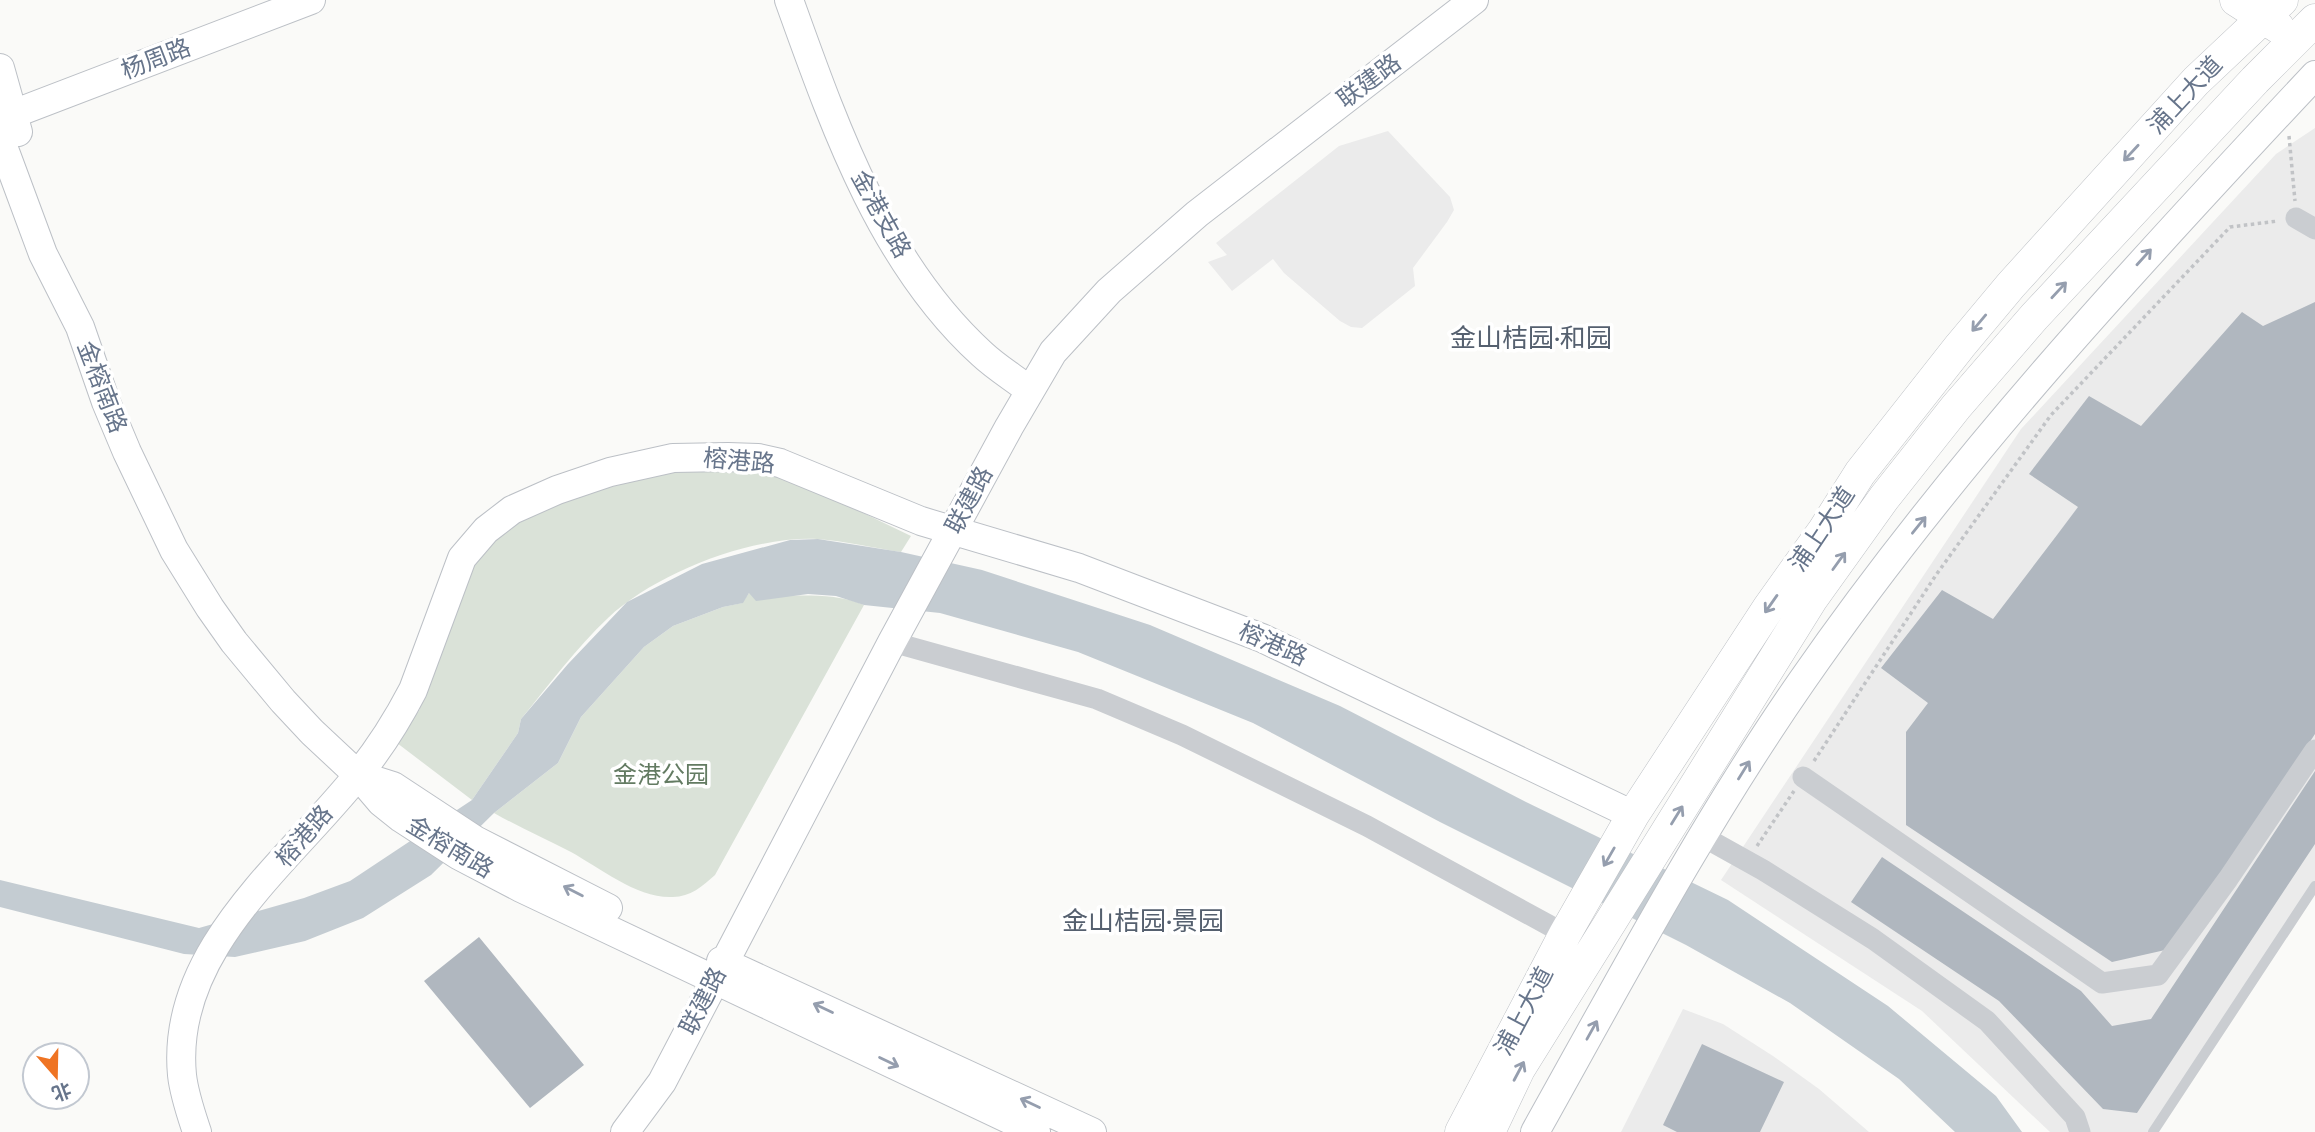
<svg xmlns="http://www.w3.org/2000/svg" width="2315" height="1132" viewBox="0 0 2315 1132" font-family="'Fira Sans','Noto Sans SC',sans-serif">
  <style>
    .built { fill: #ebebeb }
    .green { fill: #dae2d8 }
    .water { fill: #c4ccd2 }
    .building { fill: #b0b7bf }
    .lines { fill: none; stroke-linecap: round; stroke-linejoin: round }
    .secondary-casing { stroke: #bcc0c6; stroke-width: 30 }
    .primary-casing { stroke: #bdc0c5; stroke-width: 33 }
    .path { stroke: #c1c3c6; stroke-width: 3.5; stroke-dasharray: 3.5 3.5; stroke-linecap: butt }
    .lane { stroke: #cacdd1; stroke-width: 10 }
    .street { stroke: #cacdd1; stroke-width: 21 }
    .secondary { stroke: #fff; stroke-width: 28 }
    .primary { stroke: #fff; stroke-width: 32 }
    .oneway { stroke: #959eae }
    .labels { text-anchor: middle; stroke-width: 7; stroke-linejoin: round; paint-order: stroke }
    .street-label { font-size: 24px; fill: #67758b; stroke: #fff }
    .park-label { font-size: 24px; fill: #637b62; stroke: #fff }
    .neighbourhood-label { font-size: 26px; fill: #55606f; stroke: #fff }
  </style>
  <rect width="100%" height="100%" fill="#fafaf8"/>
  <path class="built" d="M2315,128V894L2158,1132H2050L1922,1011L1721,880L2021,429L2276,154Z
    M1388,131L1450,197L1454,210L1447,222L1413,268L1415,286L1362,328L1351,327L1340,321L1284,273L1273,259L1232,291L1208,262L1227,255L1216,243L1339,146Z
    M1683,1009L1723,1024L1773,1056L1819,1089L1869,1132H1621Z"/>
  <path class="green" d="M690,467L772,474L855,509L911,536L901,552C874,548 845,541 817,539C751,536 656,573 608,618C576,648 549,685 521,719L518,733L472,800L397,743L420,709L414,701L465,570L497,532L565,497Z
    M749,593C788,600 826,589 864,605L715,875C703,886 690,897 673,897C638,899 600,868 571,852C545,839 519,827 494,813L558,763L581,717L644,647L673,626L723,607L742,603Z"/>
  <path class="water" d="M818,539L901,552L982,570L1150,625L1340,706L1526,802L1728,900L1888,1006L1996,1096L2022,1132H1955L1899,1079L1790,1003L1686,945L1440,822L1253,723L1078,652L940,613L864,605L836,596L808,594L756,601L749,593L743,603L723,607L673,626L644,647L581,717L558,763L494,813L431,875L363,918L305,941L235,957L184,954L0,907V880L199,928L304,898L350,881L472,800L518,733L521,719L568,664L627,602L702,564L790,540Z"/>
  <path class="building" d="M2315,302V734L2174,948L2112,962L1906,825V732L1928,703L1881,668L1942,590L1993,619L2057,535L2078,507L2029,474L2089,396L2141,426L2242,312L2263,326Z
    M2315,771V844L2137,1113L2103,1109L1999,1001L1851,902L1882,857L2081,991L2112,1026L2151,1019Z
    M479,937L584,1065L530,1108L424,981Z
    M1702,1044L1784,1082L1760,1132H1677L1663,1125Z"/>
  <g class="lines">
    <g class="secondary-casing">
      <path id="secondary" d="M789,0C834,125 881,262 982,354C997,368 1014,378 1029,390
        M0,68L18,132
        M0,119L311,0
        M0,138L43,254L80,327L106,402L127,452L174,550L210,608L234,642L283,701L312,732L358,775L381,802L401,818L458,855L521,888L1036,1132
        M358,775L393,786L475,840L608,908
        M721,961L1092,1132
        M197,1132C191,1114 184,1094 182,1075C170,950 288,863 358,775C379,749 398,719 413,690L462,558L486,530L512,510L557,490L610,472L673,458L728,457L758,458L780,463L921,521L1079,568L1262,638L1633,815
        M625,1132L662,1082L892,642L1009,427L1053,352L1109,291L1197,214L1474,0
        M1535,1132C1620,980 1702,825 1802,681C1953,463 2134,268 2315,75"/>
    </g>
    <g class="primary-casing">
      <path id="primary" d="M2236,0L2278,27
        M1461,1132L1565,934L1633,815L1769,607L1824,530L1860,473L1960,346L2011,285L2196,81L2282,0
        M1489,1132L1519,1069L1811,600L1884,498L1956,407L2034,317L2255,80L2315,20"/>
    </g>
    <path class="path" d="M2289,136L2295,201
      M1814,761L1936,575L2051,415L2230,227L2278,221
      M1757,846L1794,791"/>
    <path class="lane" d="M2153,1132L2315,886"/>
    <path class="street" d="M2296,218L2315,229
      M892,642L1097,699L1182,735L1367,826L1565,934
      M1803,777L2102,983L2158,975L2228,879L2315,750
      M1702,836L1763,870L1873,939L1987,1021L2075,1117L2080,1132"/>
    <use href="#secondary" class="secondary"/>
    <use href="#primary" class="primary"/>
  </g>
  <defs><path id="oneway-shaft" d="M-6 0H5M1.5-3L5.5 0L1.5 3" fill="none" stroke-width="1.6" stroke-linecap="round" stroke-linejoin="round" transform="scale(1.75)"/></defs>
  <g class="oneway">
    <use href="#oneway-shaft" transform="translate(2131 153) rotate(133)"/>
    <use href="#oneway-shaft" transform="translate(2144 257) rotate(-48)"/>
    <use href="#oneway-shaft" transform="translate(2059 290) rotate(-47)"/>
    <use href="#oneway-shaft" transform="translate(1979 323) rotate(130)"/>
    <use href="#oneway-shaft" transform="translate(1919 525) rotate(-51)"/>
    <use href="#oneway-shaft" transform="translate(1839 561) rotate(-54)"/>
    <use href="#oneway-shaft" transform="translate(1771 604) rotate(125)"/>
    <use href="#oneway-shaft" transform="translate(1744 770) rotate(-58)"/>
    <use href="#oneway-shaft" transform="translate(1677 815) rotate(-58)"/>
    <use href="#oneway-shaft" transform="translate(1609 857) rotate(120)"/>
    <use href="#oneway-shaft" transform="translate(573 891) rotate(-153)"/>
    <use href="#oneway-shaft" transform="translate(823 1008) rotate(-155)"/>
    <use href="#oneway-shaft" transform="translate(1592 1030) rotate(-61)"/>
    <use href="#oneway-shaft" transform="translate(889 1062) rotate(26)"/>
    <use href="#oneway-shaft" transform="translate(1519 1071) rotate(-62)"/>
    <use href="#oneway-shaft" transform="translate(1030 1103) rotate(-155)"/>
  </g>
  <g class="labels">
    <g class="street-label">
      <text transform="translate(156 59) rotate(-21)" y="8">杨周路</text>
      <text transform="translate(1369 81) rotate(-37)" y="8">联建路</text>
      <text transform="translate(2185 95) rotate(-47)" y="8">浦上大道</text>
      <text transform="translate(881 214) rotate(61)" y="8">金港支路</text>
      <text transform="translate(102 387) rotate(69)" y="8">金榕南路</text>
      <text transform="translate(739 461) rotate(5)" y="8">榕港路</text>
      <text transform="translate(969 500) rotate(-62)" y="8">联建路</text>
      <text transform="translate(1822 529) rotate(-56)" y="8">浦上大道</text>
      <text transform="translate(1273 644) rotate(24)" y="8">榕港路</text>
      <text transform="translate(304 836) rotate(-49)" y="8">榕港路</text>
      <text transform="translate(450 847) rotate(31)" y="8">金榕南路</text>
      <text transform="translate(703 1001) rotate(-63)" y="8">联建路</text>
      <text transform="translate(1524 1011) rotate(-62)" y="8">浦上大道</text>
    </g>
    <g class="park-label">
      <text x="661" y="783">金港公园</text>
    </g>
    <g class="neighbourhood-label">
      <text x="1531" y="347">金山桔园·和园</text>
      <text x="1143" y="930">金山桔园·景园</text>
    </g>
  </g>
  <g transform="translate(56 1076) rotate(160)"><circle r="33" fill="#ffffff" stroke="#c2c8d1" stroke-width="2"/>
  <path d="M0-5L12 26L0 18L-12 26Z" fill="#ef7423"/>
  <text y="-10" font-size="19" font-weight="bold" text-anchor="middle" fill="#67758b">北</text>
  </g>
</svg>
